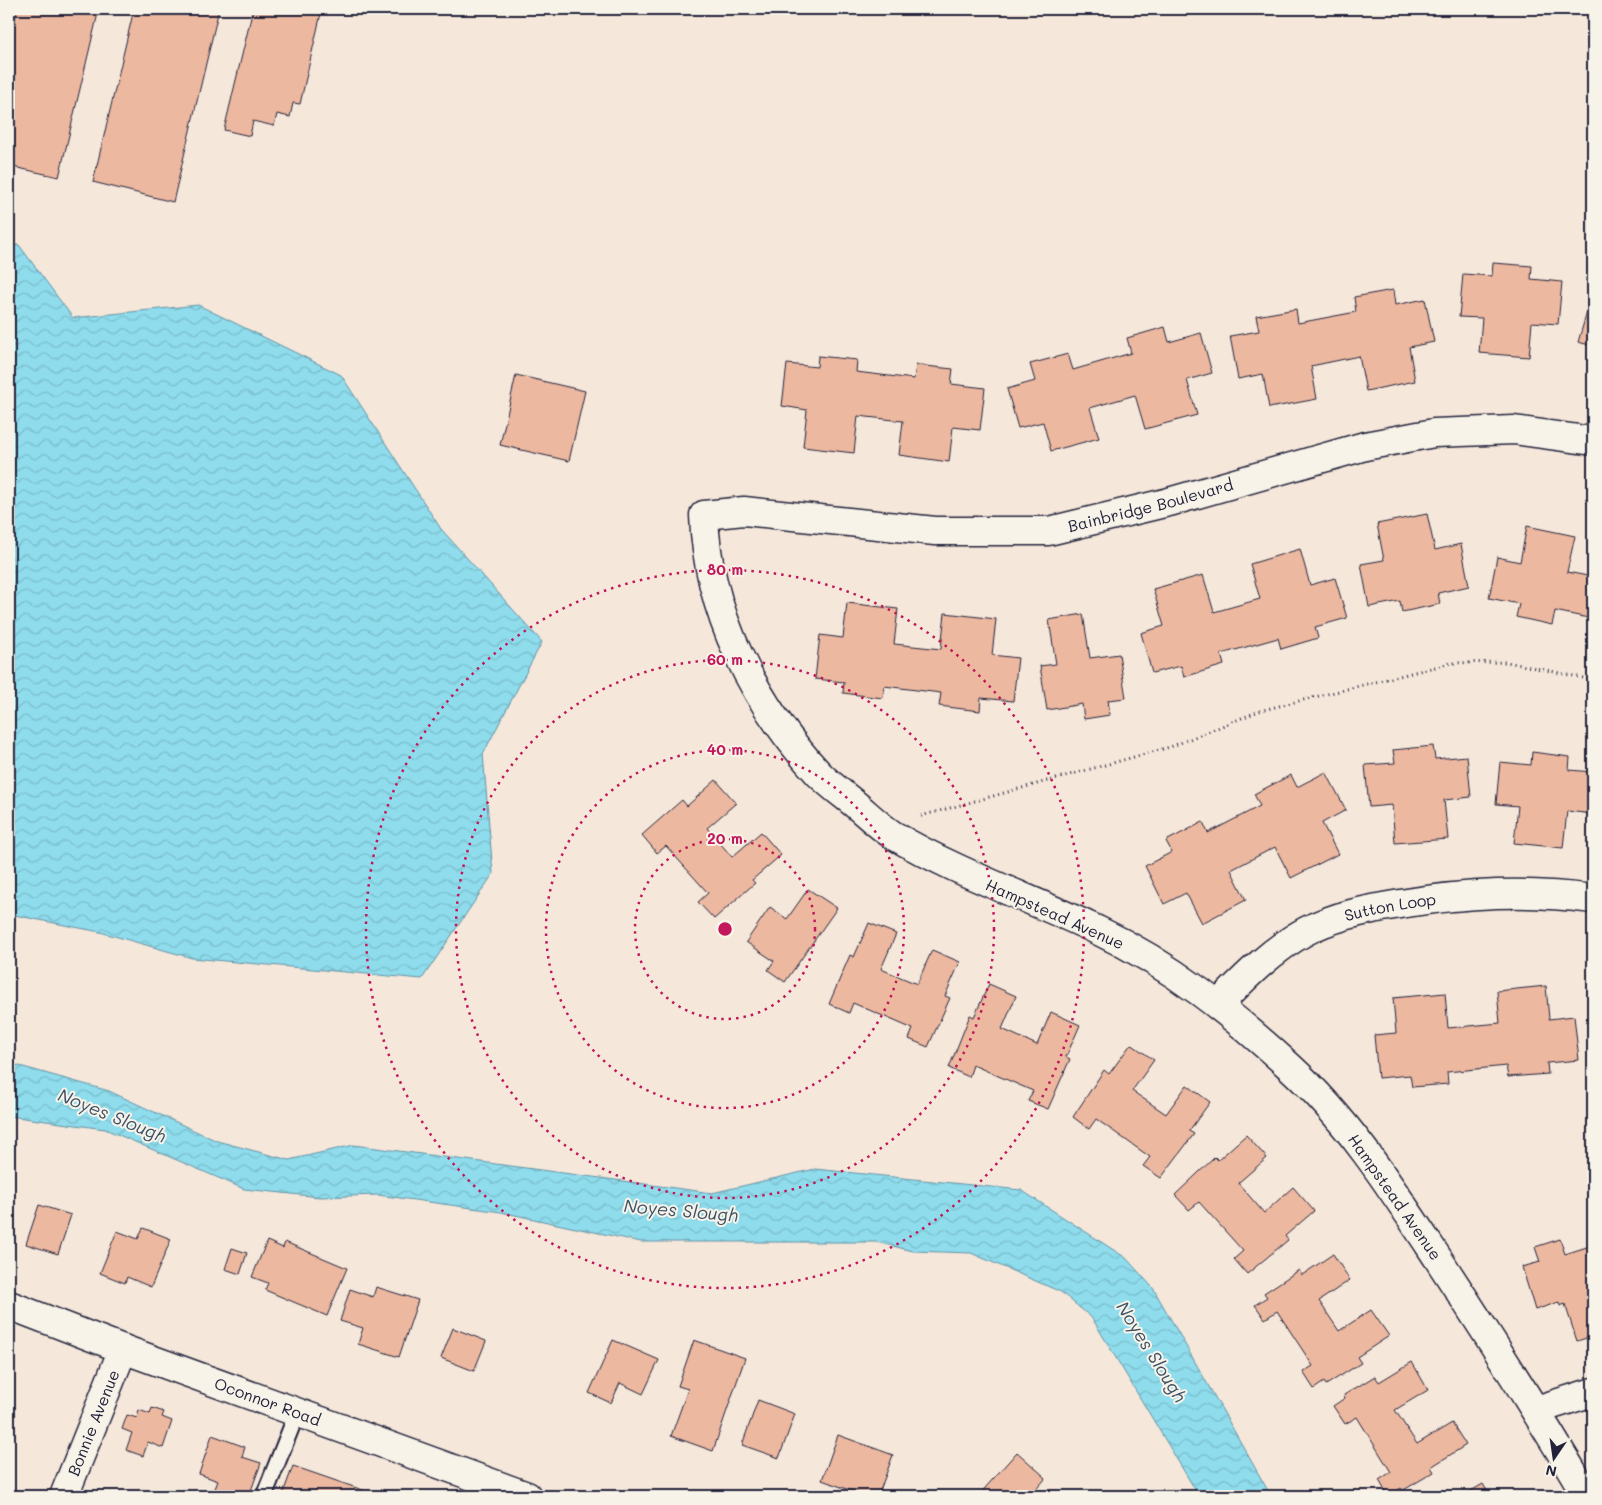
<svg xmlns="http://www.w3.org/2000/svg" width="1602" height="1505" viewBox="0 0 1602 1505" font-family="Mali,sans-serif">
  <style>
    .water { fill: url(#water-waves); stroke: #6392a5 }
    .building { fill: #edb8a0; stroke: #22223b }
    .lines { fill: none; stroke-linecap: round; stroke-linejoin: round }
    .service-casing { stroke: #22223b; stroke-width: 19 }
    .minor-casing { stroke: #22223b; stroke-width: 31 }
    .path { stroke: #22223b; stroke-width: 3; stroke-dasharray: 1 4; stroke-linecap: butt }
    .service { stroke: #f7f3e8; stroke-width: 15 }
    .minor { stroke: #f7f3e8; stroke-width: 28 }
    .ring { fill: none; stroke: #c2185b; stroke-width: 2.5; stroke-dasharray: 2.5 5 }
    .labels { text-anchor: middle; stroke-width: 4; stroke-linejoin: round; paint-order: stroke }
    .street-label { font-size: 16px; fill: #22223b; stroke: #f7f3e8 }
    .water-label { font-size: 18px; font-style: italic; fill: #3d5067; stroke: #f7f3e8 }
    .centre { fill: #c2185b; stroke: #f7f3e8; stroke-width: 2.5 }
    .ring-label { font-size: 15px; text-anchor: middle; font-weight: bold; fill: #c2185b; stroke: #f7f3e8; stroke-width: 4; stroke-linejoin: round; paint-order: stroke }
  </style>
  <defs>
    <pattern id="water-waves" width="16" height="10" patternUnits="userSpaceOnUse" patternTransform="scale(1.25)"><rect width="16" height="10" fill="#8edcec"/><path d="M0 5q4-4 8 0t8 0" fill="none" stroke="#7abccb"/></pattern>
  </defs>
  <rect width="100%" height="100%" fill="#f5e7da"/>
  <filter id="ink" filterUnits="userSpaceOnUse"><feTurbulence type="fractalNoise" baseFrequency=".02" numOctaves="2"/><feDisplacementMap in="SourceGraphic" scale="10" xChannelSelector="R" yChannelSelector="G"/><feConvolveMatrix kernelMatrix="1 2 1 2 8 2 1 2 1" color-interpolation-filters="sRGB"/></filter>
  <g filter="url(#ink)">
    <path class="water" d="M9,245H19L73,318L198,305L341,375L441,529L542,642L483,754L493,874L422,979L192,958L100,932L9,914Z
      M9,1063L109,1091L217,1141L289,1160L354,1145L712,1193L815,1169L1021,1190L1126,1258L1153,1288L1271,1496H1199L1092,1318L1061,1292L971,1253L913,1251L876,1242H641L501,1212L378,1195L320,1197L244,1189L105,1129L9,1116Z"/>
    <path class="building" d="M17,9H99L59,177L9,166V42Z
      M134,9H219L173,202L93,182Z
      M253,9H322L300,104L293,103L290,117L277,114L274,126L253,121L250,136L224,130Z
      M1493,263L1532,266L1531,279L1562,282L1558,324L1532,322L1529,357L1479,353L1482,318L1459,317L1463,274L1492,276Z
      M1393,290L1395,305L1425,299L1434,342L1409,347L1415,381L1366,391L1359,356L1311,366L1317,399L1269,408L1263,374L1238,379L1230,336L1259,331L1256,316L1296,309L1298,323L1356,312L1354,297Z
      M1590,302L1593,303V346L1578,342Z
      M1165,327L1169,342L1201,333L1212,373L1187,380L1197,415L1145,429L1135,395L1090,408L1099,438L1051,451L1043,422L1018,428L1007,389L1035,381L1030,364L1068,354L1073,370L1131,353L1127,338Z
      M818,356L857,360L856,372L914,379L916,365L953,369L951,384L985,388L980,430L953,427L949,462L899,455L903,421L858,416L854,453L803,447L807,410L782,406L787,364L817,367Z
      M516,375L585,391L569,461L500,445Z
      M1427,514L1435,550L1461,544L1469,586L1438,593L1440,604L1402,612L1400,601L1369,607L1361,564L1384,560L1377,524Z
      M1527,526L1575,536L1567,572L1593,577V619L1555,611L1552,625L1516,617L1519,604L1489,598L1497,557L1520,562Z
      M1300,549L1310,585L1335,578L1347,618L1315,627L1318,638L1281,649L1278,638L1221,654L1224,665L1184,677L1181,666L1152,673L1141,633L1164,626L1153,589L1203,575L1214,612L1260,599L1250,564Z
      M847,603L898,609L894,644L941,649L945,613L996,619L992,655L1018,658L1013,701L981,698L980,711L939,706L941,693L884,686L883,698L843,693L844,682L815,679L820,635L843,638Z
      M1083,614L1090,658L1119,654L1126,698L1108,700L1110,715L1084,719L1082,704L1047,710L1040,666L1056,664L1049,620Z
      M1433,746L1435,759L1467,756L1471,797L1444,800L1448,839L1395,843L1392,805L1369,807L1365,765L1395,763L1393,750Z
      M1532,752L1570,757L1569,770L1593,772V814L1567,811L1563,848L1514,843L1518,806L1496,804L1500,762L1531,765Z
      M1326,772L1346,810L1322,823L1338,854L1291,878L1275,847L1231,870L1246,900L1202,923L1186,893L1164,904L1145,866L1172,852L1166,841L1203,822L1208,833L1260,806L1254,794L1291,775L1297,787Z
      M716,780L736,803L707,828L732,857L761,832L781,855L752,880L755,883L714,919L698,902L708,893L666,846L657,853L642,835L682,800L687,806Z
      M808,889L837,908L785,982L768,970L774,961L746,942L770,907L787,919Z
      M869,923L896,934L881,969L917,984L932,950L960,962L945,996L950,998L928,1047L909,1039L913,1029L853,1003L849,1013L829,1004L850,955L854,957Z
      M989,984L1016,996L1002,1029L1037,1045L1051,1012L1080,1025L1066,1057L1070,1059L1048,1109L1028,1101L1033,1091L973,1065L969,1077L949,1068L970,1015L974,1017Z
      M1546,986L1549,1019L1574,1016L1579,1060L1547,1063L1548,1074L1508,1077L1506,1066L1447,1072L1448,1084L1412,1087L1410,1075L1378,1078L1374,1035L1396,1033L1393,998L1445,993L1448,1028L1500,1023L1497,991Z
      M1131,1044L1154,1060L1132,1091L1166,1114L1187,1085L1210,1102L1189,1131L1194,1134L1161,1178L1143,1166L1150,1157L1096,1119L1089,1129L1073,1117L1104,1070L1109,1074Z
      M1246,1135L1267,1158L1238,1183L1264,1213L1293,1187L1314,1211L1285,1236L1288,1240L1247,1274L1234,1259L1243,1251L1199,1202L1189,1210L1175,1195L1215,1157L1218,1160Z
      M39,1205L71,1215L58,1254L26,1244Z
      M143,1228L171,1239L151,1287L127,1277L125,1283L100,1273L117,1231L138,1239Z
      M1560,1239L1565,1254L1593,1245V1336L1577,1341L1565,1304L1560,1306L1559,1302L1535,1310L1522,1267L1540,1262L1535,1247Z
      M267,1241L283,1248L285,1242L347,1268L327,1316L265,1290L268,1283L252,1277Z
      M232,1248L247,1253L240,1274L225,1269Z
      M1333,1254L1350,1280L1319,1301L1339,1331L1371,1310L1389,1336L1357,1357L1361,1363L1326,1385L1324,1382L1314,1389L1303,1372L1313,1366L1277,1311L1265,1319L1255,1305L1267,1297L1264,1293L1299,1270L1302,1275Z
      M376,1287L418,1300L399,1357L358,1344L363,1328L340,1321L350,1289L373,1297Z
      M453,1328L486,1341L474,1371L441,1358Z
      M613,1340L659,1360L643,1394L620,1383L611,1403L589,1393Z
      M694,1340L745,1358L713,1451L671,1436L688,1389L678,1386Z
      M1412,1362L1428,1390L1395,1410L1417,1444L1452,1423L1466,1445L1431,1467L1434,1472L1402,1491L1401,1488L1388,1496L1379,1480L1391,1472L1357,1417L1345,1424L1333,1406L1345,1398L1344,1395L1375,1376L1379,1382Z
      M758,1400L795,1414L779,1458L742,1445Z
      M152,1408L164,1412L162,1417L172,1421L163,1448L148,1442L143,1456L126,1450L132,1433L122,1429L127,1415L137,1418L139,1410L150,1414Z
      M212,1435L245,1447L242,1457L261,1463L249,1496H212L218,1481L199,1474Z
      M838,1435L893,1455L878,1496H866L822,1480Z
      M1017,1452L1046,1478L1030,1496H978Z
      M293,1466L380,1496H282Z
      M1483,1484L1490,1496H1462Z"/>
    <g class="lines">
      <g class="service-casing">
        <path id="service" d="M264,1496L297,1413"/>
      </g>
      <g class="minor-casing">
        <g id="minor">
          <path id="s1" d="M1219,1004C1245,977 1272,950 1306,931C1334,916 1369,909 1400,904C1467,893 1526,890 1593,899"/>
          <path id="s2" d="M9,1305L123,1349L527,1496"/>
          <path d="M1536,1410L1593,1392"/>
          <path id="s3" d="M64,1496L123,1349"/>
          <path id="s4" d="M1587,1496C1539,1415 1489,1336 1437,1257C1393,1190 1349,1121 1290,1067C1232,1014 1171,965 1099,931C1031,898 959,874 893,835C880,827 868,815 856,805C844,795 830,785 819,774C754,703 707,612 704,515L744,511L935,531H1049L1169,502L1365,446L1434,433L1514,430L1593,441"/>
        </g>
      </g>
      <path class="path" d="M921,816L1170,747L1259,711L1451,663L1507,662L1593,680"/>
      <use href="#service" class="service"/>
      <use href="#minor" class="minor"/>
    </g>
  </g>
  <g class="ring">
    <circle cx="725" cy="929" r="90"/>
    <circle cx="725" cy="929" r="179"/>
    <circle cx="725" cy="929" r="269"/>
    <circle cx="725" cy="929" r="359"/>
  </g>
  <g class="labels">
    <g class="street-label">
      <text dy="6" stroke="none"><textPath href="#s4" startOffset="1822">Bainbridge Boulevard</textPath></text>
      <text dy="6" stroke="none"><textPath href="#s1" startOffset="202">Sutton Loop</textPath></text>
      <text transform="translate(1055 914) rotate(24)" y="6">Hampstead Avenue</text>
      <text transform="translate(1395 1197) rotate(55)" y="6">Hampstead Avenue</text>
      <text dy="6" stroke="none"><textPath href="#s2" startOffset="276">Oconnor Road</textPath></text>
      <text dy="6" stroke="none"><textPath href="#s3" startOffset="79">Bonnie Avenue</textPath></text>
    </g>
    <g class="water-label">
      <text transform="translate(112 1116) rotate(22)" y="6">Noyes Slough</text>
      <text transform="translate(681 1211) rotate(5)" y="6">Noyes Slough</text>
      <text transform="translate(1151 1352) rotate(58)" y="6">Noyes Slough</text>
    </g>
  </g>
  <circle cx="725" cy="929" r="8" class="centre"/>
  <g class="ring-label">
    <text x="725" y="575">80 m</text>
    <text x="725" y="665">60 m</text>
    <text x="725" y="755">40 m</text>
    <text x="725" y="844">20 m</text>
  </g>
  <rect width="1602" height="1505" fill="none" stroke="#f7f3e8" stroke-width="30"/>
  <rect x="15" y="15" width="1572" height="1475" fill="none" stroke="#22223b" stroke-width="2" filter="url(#ink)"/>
  <g transform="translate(1554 1458) rotate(193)" stroke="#f7f3e8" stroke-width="4" paint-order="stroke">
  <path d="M0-4L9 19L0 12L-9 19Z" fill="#22223b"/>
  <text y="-8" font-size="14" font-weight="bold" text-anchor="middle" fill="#22223b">N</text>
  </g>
</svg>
